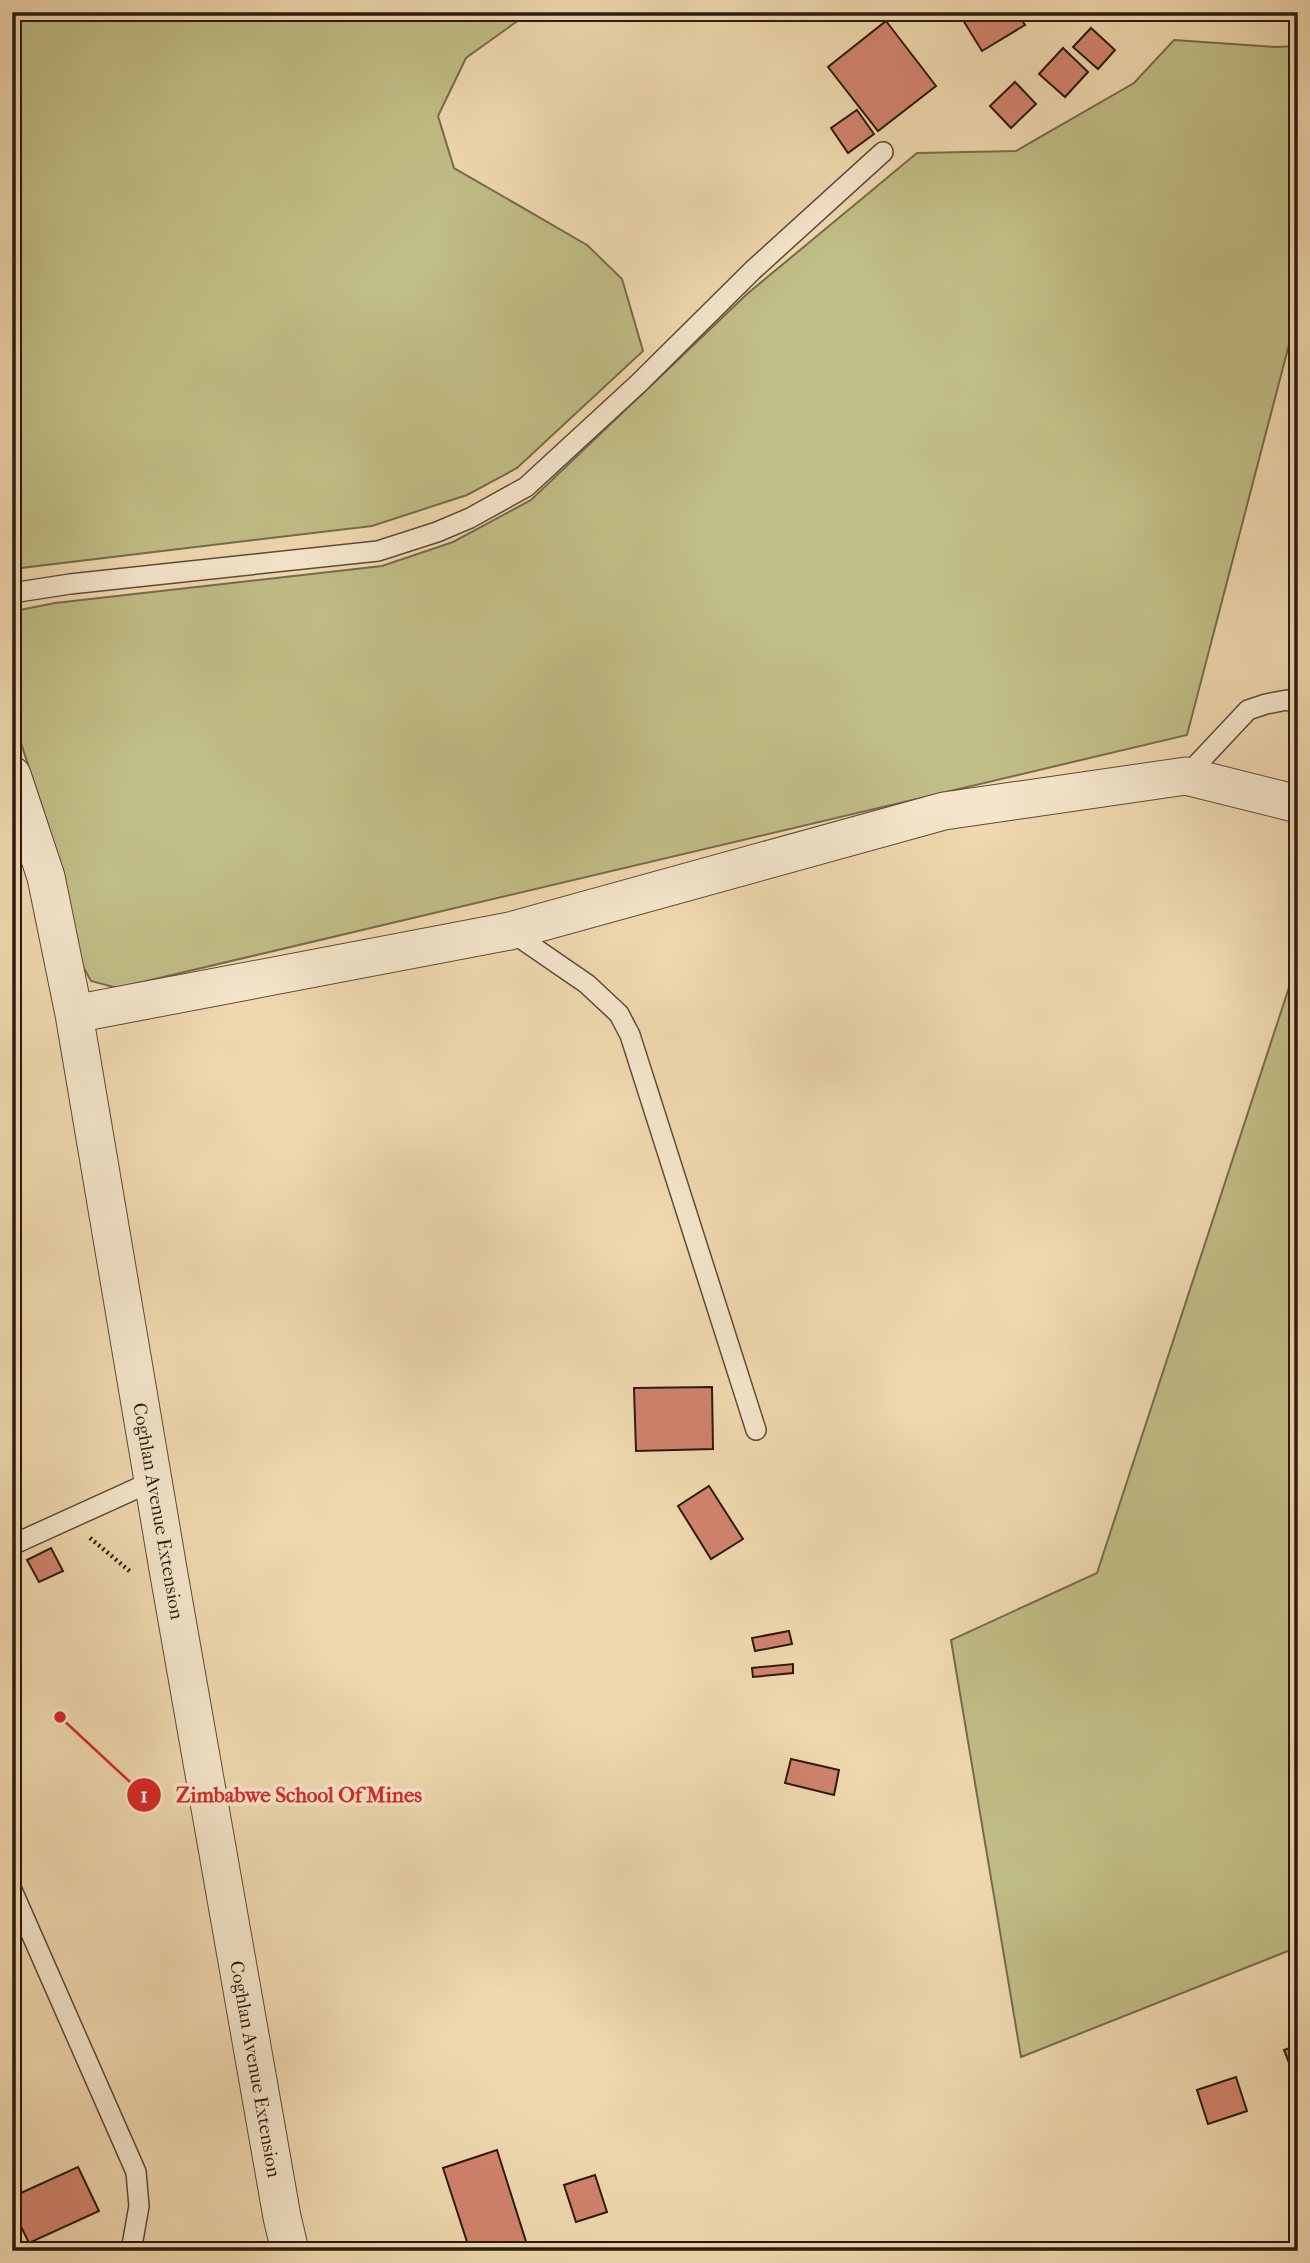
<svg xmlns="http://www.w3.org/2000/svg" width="1310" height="2263" viewBox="0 0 1310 2263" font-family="'IM FELL French Canon',serif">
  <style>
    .green { fill: #c1bd86; stroke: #766c4b; stroke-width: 2 }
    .building { fill: #d2846e; stroke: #2a1b10; stroke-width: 2 }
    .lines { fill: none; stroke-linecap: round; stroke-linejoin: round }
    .lane-casing { stroke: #5c4a38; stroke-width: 22 }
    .street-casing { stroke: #5c4a38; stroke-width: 39 }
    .path { stroke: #2a1b10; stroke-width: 4.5; stroke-dasharray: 2 3.5; stroke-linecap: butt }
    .lane { stroke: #f5e6cb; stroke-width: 19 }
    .street { stroke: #f5e6cb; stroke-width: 37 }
    .labels { text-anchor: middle; stroke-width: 7; stroke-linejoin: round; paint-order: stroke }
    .street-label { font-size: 19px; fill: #2a1b10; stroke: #f5e6cb }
    .leader { fill: none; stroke: #d62828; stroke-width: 2.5 }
    .callout-dot { fill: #d62828; stroke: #f5e6cb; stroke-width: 2.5 }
    .mark-label { font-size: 21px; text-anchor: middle; font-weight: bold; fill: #fff }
    .callout-label { font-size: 21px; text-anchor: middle; font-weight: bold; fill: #d62828; stroke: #f5e6cb; stroke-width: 7; stroke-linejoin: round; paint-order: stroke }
  </style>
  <rect width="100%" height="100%" fill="#f0d9af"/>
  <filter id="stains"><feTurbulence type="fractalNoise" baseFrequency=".00286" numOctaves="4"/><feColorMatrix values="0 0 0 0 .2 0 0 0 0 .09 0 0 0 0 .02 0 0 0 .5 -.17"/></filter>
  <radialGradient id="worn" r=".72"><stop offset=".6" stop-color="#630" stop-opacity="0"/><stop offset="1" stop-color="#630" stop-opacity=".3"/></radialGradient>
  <path class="green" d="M12,12H530L466,58L438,116L454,168L587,245L622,279L643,351L517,468L467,495L372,526L12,569Z
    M1174,40L1275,47L1298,46V310L1187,735L117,988L91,981L81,963L48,825L12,716L14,611L55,603L382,566L453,542L531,500L747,294L917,153L1016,151L1134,83Z
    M1298,960V1947L1021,2057L951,1640L1097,1573Z"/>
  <path class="building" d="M958,12H1017L1025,25L982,51Z
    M886,21L936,86L878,131L828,67Z
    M1091,28L1115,50L1098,69L1073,47Z
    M1063,48L1088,72L1065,97L1039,74Z
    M1015,82L1036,104L1011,128L990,106Z
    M857,110L874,134L848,153L831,128Z
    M712,1387L713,1449L636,1451L634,1388Z
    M709,1486L743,1539L711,1559L678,1506Z
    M51,1548L63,1571L39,1582L27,1560Z
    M789,1631L792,1644L755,1651L752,1638Z
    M793,1664V1673L753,1677L752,1668Z
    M791,1759L839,1770L834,1795L785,1783Z
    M1298,2045V2067L1292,2070L1284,2050Z
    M1236,2077L1247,2111L1208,2124L1197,2090Z
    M497,2150L529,2251H470L443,2168Z
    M78,2167L99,2211L29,2243L12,2208V2197Z
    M595,2175L607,2212L576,2222L564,2185Z"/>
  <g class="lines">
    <g class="lane-casing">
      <path id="lane" d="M12,593L70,584L378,551L437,532L470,518L526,487L639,383L753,270L883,152
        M1186,776L1248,710L1266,704L1287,700L1298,704
        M510,931L587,984L619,1014L630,1035L756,1430
        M12,1545L153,1481
        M12,1890L136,2172L139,2206L131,2251"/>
    </g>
    <g class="street-casing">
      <path id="street" d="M12,775L46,877L74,1014L168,1569L282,2217L290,2251
        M74,1014L510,931L944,811L1186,776L1298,804"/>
    </g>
    <path class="path" d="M90,1538L132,1573"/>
    <use href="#lane" class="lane"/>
    <use href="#street" class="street"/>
  </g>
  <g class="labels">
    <g class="street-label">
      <text transform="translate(159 1511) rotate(80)" y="7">Coghlan Avenue Extension</text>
      <text transform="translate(256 2069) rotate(80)" y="7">Coghlan Avenue Extension</text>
    </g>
  </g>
  <path class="leader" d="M60 1717L144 1795"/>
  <g class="callout-dot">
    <circle cx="60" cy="1717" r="7"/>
    <circle cx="144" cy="1795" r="18"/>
  </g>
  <g class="mark-label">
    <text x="144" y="1802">1</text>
  </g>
  <g class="callout-label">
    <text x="299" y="1802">Zimbabwe School Of Mines</text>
  </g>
  <rect width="1310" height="2263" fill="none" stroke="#f0d9af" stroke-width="42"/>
  <rect x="14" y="14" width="1282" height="2235" fill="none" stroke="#2a1b10" stroke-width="3.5"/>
  <rect x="21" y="21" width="1268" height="2221" fill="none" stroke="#2a1b10" stroke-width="2"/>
  <rect width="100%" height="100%" filter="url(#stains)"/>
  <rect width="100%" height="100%" fill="url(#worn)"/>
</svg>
